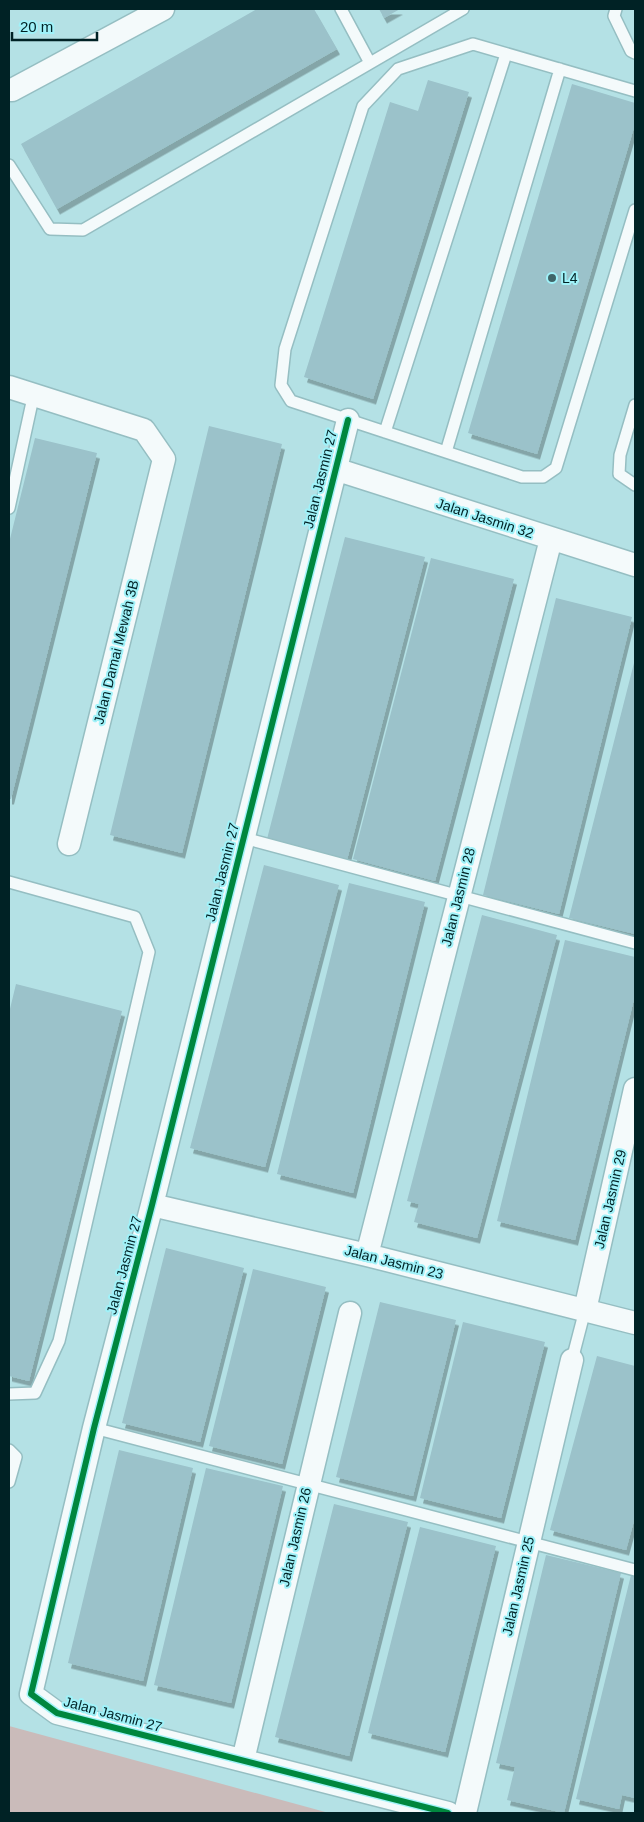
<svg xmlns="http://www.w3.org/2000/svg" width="644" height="1822" viewBox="0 0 644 1822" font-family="Arial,sans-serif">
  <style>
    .green { fill: #cabbba }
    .building { fill: #9bc2ca; filter: url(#shadow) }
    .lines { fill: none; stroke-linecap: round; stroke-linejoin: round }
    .service-casing { stroke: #95bec2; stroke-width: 14 }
    .minor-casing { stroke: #95bec2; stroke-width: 25 }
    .service { stroke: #f4fafb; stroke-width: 11 }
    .minor { stroke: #f4fafb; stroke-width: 22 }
    .cycleway-casing { stroke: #a0f2f9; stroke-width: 9 }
    .cycleway { stroke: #00873e; stroke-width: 6 }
    .poi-dot { fill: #3f6568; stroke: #a0f2f9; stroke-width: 2 }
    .labels { text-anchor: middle; stroke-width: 4; stroke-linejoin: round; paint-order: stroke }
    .poi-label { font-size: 14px; fill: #002225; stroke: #a0f2f9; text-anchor: start }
    .street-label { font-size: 14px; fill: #002225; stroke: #a0f2f9 }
  </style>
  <defs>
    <filter id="shadow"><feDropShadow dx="3" dy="5.5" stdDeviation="0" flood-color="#0004"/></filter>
  </defs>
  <rect width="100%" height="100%" fill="#b4e1e5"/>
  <path class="green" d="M9,1726L329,1813H9Z"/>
  <path class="building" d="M257,9H314L337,49L57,209L21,144Z
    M379,9H400L384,18Z
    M428,80L469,92L373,399L304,377L390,102L418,111Z
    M572,84L635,103V124L537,454L468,433Z
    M209,426L282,444L182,853L110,835Z
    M35,438L97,453L11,799H9V543Z
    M345,537L425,557L347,860L267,839Z
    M431,558L514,579L435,881L353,859Z
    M556,598L632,617L559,914L483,895Z
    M635,659V934L569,918Z
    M264,865L339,885L265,1167L190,1148Z
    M349,883L425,902L353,1193L277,1174Z
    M482,915L557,935L477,1238L414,1222L419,1204L407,1201Z
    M565,940L635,957V995L575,1240L497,1221Z
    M16,984L122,1011L29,1381L9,1376V1013Z
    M166,1248L244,1268L200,1442L122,1423Z
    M253,1269L326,1287L282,1464L209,1446Z
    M380,1302L456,1320L413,1496L336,1477Z
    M463,1322L545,1342L501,1518L420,1498Z
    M597,1356L635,1366V1517L626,1550L550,1530Z
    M119,1450L193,1468L143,1681L68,1663Z
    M206,1468L283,1486L231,1703L154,1685Z
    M334,1504L408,1522L349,1756L275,1737Z
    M420,1527L496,1546L445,1752L368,1733Z
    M546,1555L621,1573L564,1813L507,1800L515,1767L496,1763Z
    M631,1575L635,1576V1798L622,1795L619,1809L576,1799Z"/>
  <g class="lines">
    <g class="service-casing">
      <path id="service" d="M341,9L370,63
        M616,9L614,16L631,51L635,53
        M635,91L473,44L398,69L363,106L285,349L281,385L291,401L522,477H543L556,468L635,210
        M9,165L50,229L83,230L463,9
        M635,405L620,455L619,474L635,485
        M385,432L506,54
        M446,452L560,69
        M9,508L34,393
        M244,838L635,943
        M9,882L135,917L149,952L59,1341L35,1393L9,1394
        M572,1360L585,1310
        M94,1428L635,1570
        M9,1450L16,1457L9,1482"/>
    </g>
    <g class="minor-casing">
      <path id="minor" d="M12,90L163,9
        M9,387L144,430L164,459L69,844
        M348,420L152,1205L94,1428L31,1694L57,1713L448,1813
        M335,469L635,565
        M152,1205L367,1255L635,1323
        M367,1255L551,539
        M585,1310L635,1089
        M243,1760L350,1313
        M465,1813L572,1360"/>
    </g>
    <use href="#service" class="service"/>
    <use href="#minor" class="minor"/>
    <g class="cycleway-casing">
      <path id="cycleway" d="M348,420L152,1205L94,1428L31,1694L57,1713L448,1813"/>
    </g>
    <use href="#cycleway" class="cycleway"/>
  </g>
  <circle class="poi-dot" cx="552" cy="278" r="5"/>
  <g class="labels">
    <g class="poi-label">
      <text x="562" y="283">L4</text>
    </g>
    <g class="street-label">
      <text transform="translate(320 479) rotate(-76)" y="5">Jalan Jasmin 27</text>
      <text transform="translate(485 518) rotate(18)" y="5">Jalan Jasmin 32</text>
      <text transform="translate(116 652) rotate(-76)" y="5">Jalan Damai Mewah 3B</text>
      <text transform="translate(222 872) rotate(-76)" y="5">Jalan Jasmin 27</text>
      <text transform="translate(458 897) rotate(-76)" y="5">Jalan Jasmin 28</text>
      <text transform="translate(610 1199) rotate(-77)" y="5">Jalan Jasmin 29</text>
      <text transform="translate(394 1262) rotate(14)" y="5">Jalan Jasmin 23</text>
      <text transform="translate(124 1265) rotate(-75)" y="5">Jalan Jasmin 27</text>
      <text transform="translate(295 1537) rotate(-77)" y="5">Jalan Jasmin 26</text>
      <text transform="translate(518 1586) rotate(-77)" y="5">Jalan Jasmin 25</text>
      <text transform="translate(113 1714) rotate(15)" y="5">Jalan Jasmin 27</text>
    </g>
  </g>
  <rect width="644" height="1822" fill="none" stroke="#002225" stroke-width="20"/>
  <path d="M12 32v8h85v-8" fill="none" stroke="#002225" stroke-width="2.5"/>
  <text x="20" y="32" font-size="15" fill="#002225" stroke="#a0f2f9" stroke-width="4" paint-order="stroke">20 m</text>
</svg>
